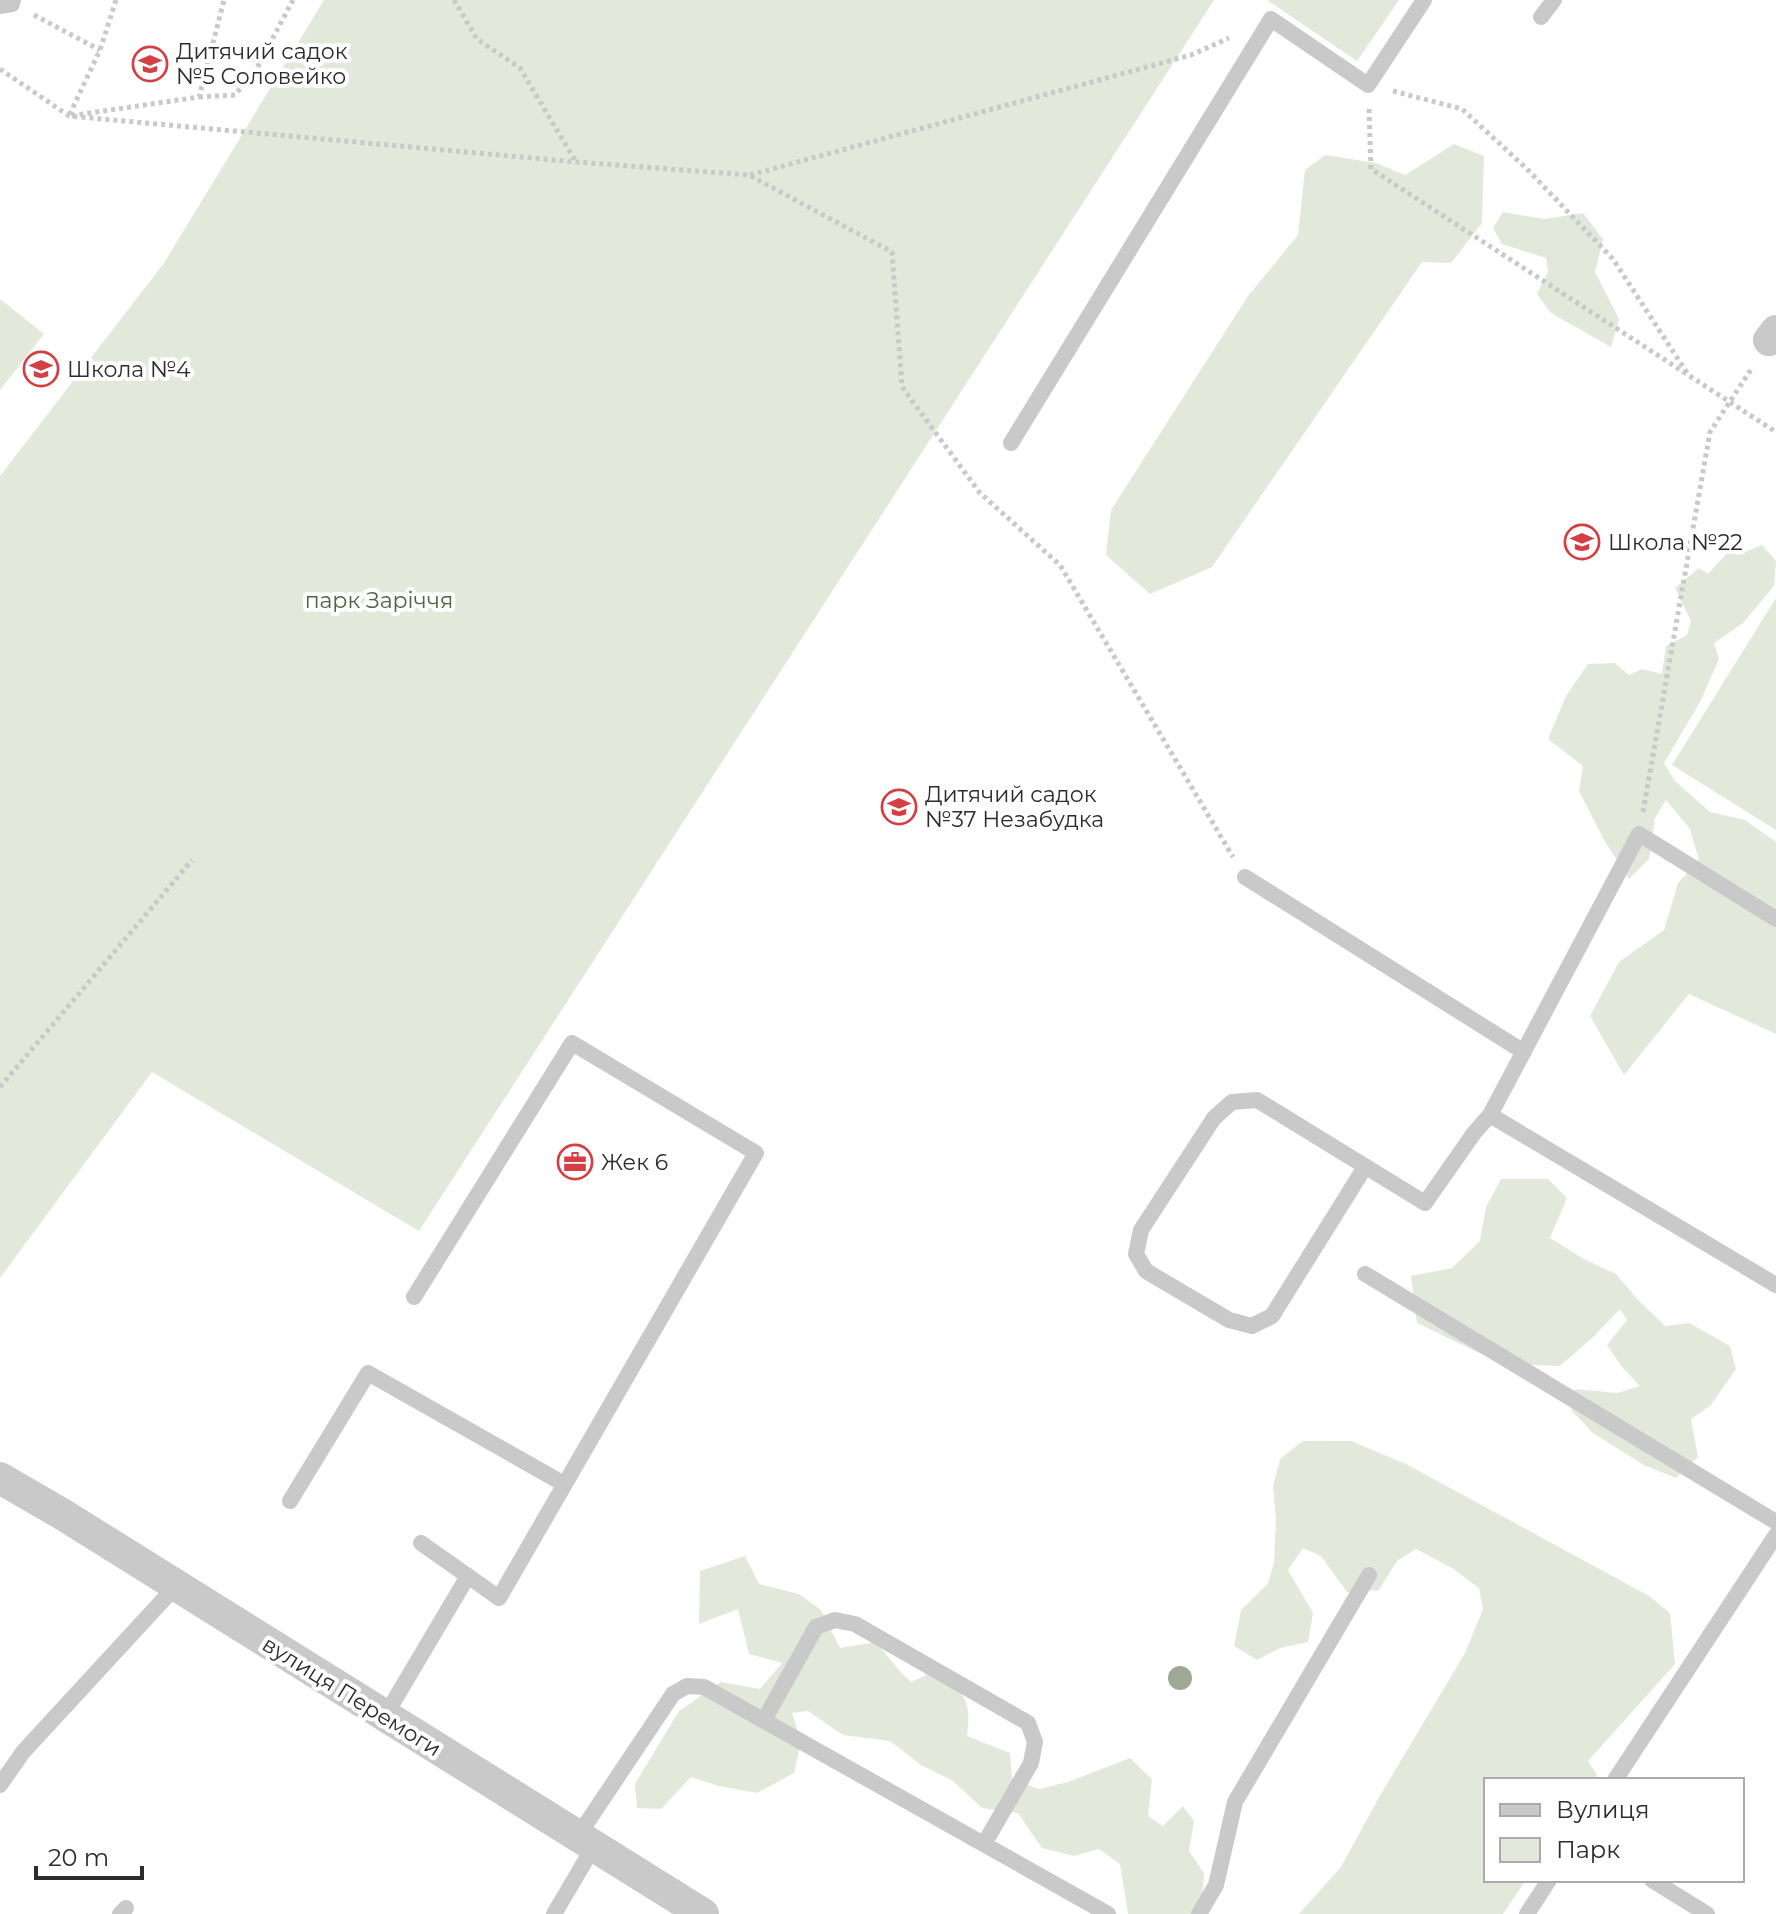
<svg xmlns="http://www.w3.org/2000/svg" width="1776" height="1914" viewBox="0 0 1776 1914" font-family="Montserrat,sans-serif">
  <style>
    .green { fill: #e2e9db }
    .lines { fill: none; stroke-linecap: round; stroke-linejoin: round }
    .path { stroke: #c9c9c9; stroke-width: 5; stroke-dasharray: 4 4; stroke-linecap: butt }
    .service { stroke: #c9c9c9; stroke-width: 16 }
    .minor { stroke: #c9c9c9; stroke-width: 32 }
    .tree { fill: #9ea995 }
    .labels { text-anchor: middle; stroke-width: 8; stroke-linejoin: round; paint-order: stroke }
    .poi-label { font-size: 22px; fill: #2c2c2c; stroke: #fff; text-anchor: start }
    .park-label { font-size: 22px; fill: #4e633f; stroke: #fff }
    .street-label { font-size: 22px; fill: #2c2c2c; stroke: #fff }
  </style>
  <rect width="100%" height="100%" fill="#fff"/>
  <path class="green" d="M324,0H1214L419,1231L152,1072L0,1278V476L164,263Z
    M1267,0H1399L1357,61Z
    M1454,144L1484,156L1482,223L1451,263L1422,262L1212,567L1150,594L1106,555L1111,510L1248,296L1298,235L1305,170L1325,155L1376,163L1405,175Z
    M1503,212L1544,219L1583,213L1603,239L1595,272L1619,319L1611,347L1551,313L1537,294L1548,272L1546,258L1502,244L1493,228Z
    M0,299L44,334L0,390Z
    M1762,545L1776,561L1774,586L1743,623L1714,643L1719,659L1700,702L1664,763L1675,781L1710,812L1745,820L1776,842V1034L1689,994L1624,1075L1590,1016L1619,962L1664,930L1678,883L1699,860L1690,829L1666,800L1655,818L1649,859L1629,879L1604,840L1579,791L1583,766L1548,739L1566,696L1588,664L1615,663L1629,675L1642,669L1662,674L1666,646L1687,635L1691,621L1675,588L1699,568L1708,574L1729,551L1738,555Z
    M1776,598V830L1672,765Z
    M1501,1179H1548L1567,1198L1550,1238L1584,1259L1616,1274L1637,1299L1665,1326L1689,1323L1730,1346L1736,1369L1711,1405L1691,1419L1698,1457L1676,1478L1644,1465L1593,1433L1571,1410L1575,1389L1617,1393L1640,1386L1622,1367L1607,1345L1627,1320L1620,1309L1592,1338L1560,1366L1502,1364L1417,1323L1411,1276L1452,1268L1480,1241L1486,1207Z
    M1303,1441H1351L1406,1464L1649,1596L1670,1613L1675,1664L1588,1761L1597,1775L1593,1780H1486V1880H1526L1503,1914H1299L1341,1867L1378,1799L1465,1653L1483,1609L1479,1588L1452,1568L1416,1549L1397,1561L1379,1590L1347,1592L1321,1556L1303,1548L1288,1570L1313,1613L1308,1642L1280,1648L1257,1660L1234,1646L1241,1610L1268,1583L1274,1563L1276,1520L1273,1486L1280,1459Z
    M745,1556L759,1584L799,1594L821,1610L840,1648L876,1642L898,1669L911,1682L931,1673C964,1692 972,1696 967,1736L1010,1753L1012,1779L1039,1789L1068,1782L1130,1758L1152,1779L1148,1816L1163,1826L1183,1806L1194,1821L1189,1851L1204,1873L1201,1914H1128L1120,1864L1099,1849L1074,1856L1042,1848L1018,1813L982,1808L953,1781L921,1765L890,1741L843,1735L808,1711L792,1713L801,1741L794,1773L757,1793L719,1786L691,1777L661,1809L637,1808L635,1784L679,1711L721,1682L760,1689L782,1663L749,1654L738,1609L699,1624L700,1571Z"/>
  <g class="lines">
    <path class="path" d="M116,0L100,50L69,116L199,97L224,0
      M454,0L477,39L520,68L576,162
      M34,15L100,50
      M0,69L69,116L576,162L749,175L892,252L902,387L980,493L1060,565L1233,857
      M1393,91L1462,109L1527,169L1613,259L1689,376
      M199,97L235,95L257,68L293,0
      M1369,109L1371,169L1776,432
      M750,175L1191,55L1229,38
      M1643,812L1710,432L1752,368
      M0,1087L192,860"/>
    <path class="service" d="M0,6L12,4L13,0
      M1541,17L1554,0
      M1011,443L1271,19L1368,85L1424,0
      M1245,877L1524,1052
      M1490,1115L1639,834L1776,919
      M1365,1167L1272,1316L1252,1326L1229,1320L1146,1271L1136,1254L1141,1230L1214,1118L1232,1102L1257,1100L1425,1203L1474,1133L1490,1115L1776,1285
      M1365,1274L1776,1522
      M414,1297L572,1043L756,1153L499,1598L421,1543
      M290,1501L368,1373L564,1484
      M385,1716L468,1576
      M764,1720L816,1627L835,1620L855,1624L1028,1723L1035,1742L1031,1763L984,1844
      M1615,1780L1776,1535
      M0,1785L23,1752L176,1586
      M578,1836L673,1694L687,1686L704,1687L1108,1914
      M1652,1880L1707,1914
      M120,1914L126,1908
      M554,1914L594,1846
      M1199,1914L1216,1885L1235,1802L1369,1575
      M1527,1914L1549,1880"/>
    <path class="minor" d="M1769,340L1776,331
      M0,1478L62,1514L703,1914"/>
  </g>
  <circle class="tree" cx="1180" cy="1678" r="12"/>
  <defs>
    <g id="school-ring" transform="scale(1.8)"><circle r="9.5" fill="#fff" stroke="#d33f42" stroke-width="1.5"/><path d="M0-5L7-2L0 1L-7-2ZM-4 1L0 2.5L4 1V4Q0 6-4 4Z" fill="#d33f42"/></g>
    <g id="office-ring" transform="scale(1.8)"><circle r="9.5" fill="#fff" stroke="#d33f42" stroke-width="1.5"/><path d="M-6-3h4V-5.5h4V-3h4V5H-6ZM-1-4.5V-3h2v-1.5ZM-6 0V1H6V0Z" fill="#d33f42"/></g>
  </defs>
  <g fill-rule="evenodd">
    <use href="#school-ring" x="150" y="64"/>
    <use href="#school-ring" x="41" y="369"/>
    <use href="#school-ring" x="1582" y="542"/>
    <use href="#school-ring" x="899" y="807"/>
    <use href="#office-ring" x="575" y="1162"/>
  </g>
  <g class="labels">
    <g class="poi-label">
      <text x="176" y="59">Дитячий садок<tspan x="176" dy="25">№5 Соловейко</tspan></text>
      <text x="67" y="377">Школа №4</text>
      <text x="1608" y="550">Школа №22</text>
      <text x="925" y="802">Дитячий садок<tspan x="925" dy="25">№37 Незабудка</tspan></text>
      <text x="601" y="1170">Жек 6</text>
    </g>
    <g class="park-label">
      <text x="379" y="608">парк Заріччя</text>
    </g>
    <g class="street-label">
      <text transform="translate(352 1696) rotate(32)" y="8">вулиця Перемоги</text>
    </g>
  </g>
  <rect x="1484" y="1778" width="260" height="104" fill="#ffffff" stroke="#ababab" stroke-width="2"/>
  <rect x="1500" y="1804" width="40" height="12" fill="#c9c9c9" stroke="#ababab" stroke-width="2"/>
  <text x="1556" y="1818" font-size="24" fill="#2c2c2c">Вулиця</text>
  <rect x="1500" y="1838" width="40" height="24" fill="#e2e9db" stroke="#ababab" stroke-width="2"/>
  <text x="1556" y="1858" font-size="24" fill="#2c2c2c">Парк</text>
  <path d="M36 1866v12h106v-12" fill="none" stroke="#2c2c2c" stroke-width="4"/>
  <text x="48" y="1866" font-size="24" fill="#2c2c2c" stroke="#ffffff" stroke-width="6" paint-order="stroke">20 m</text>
</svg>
